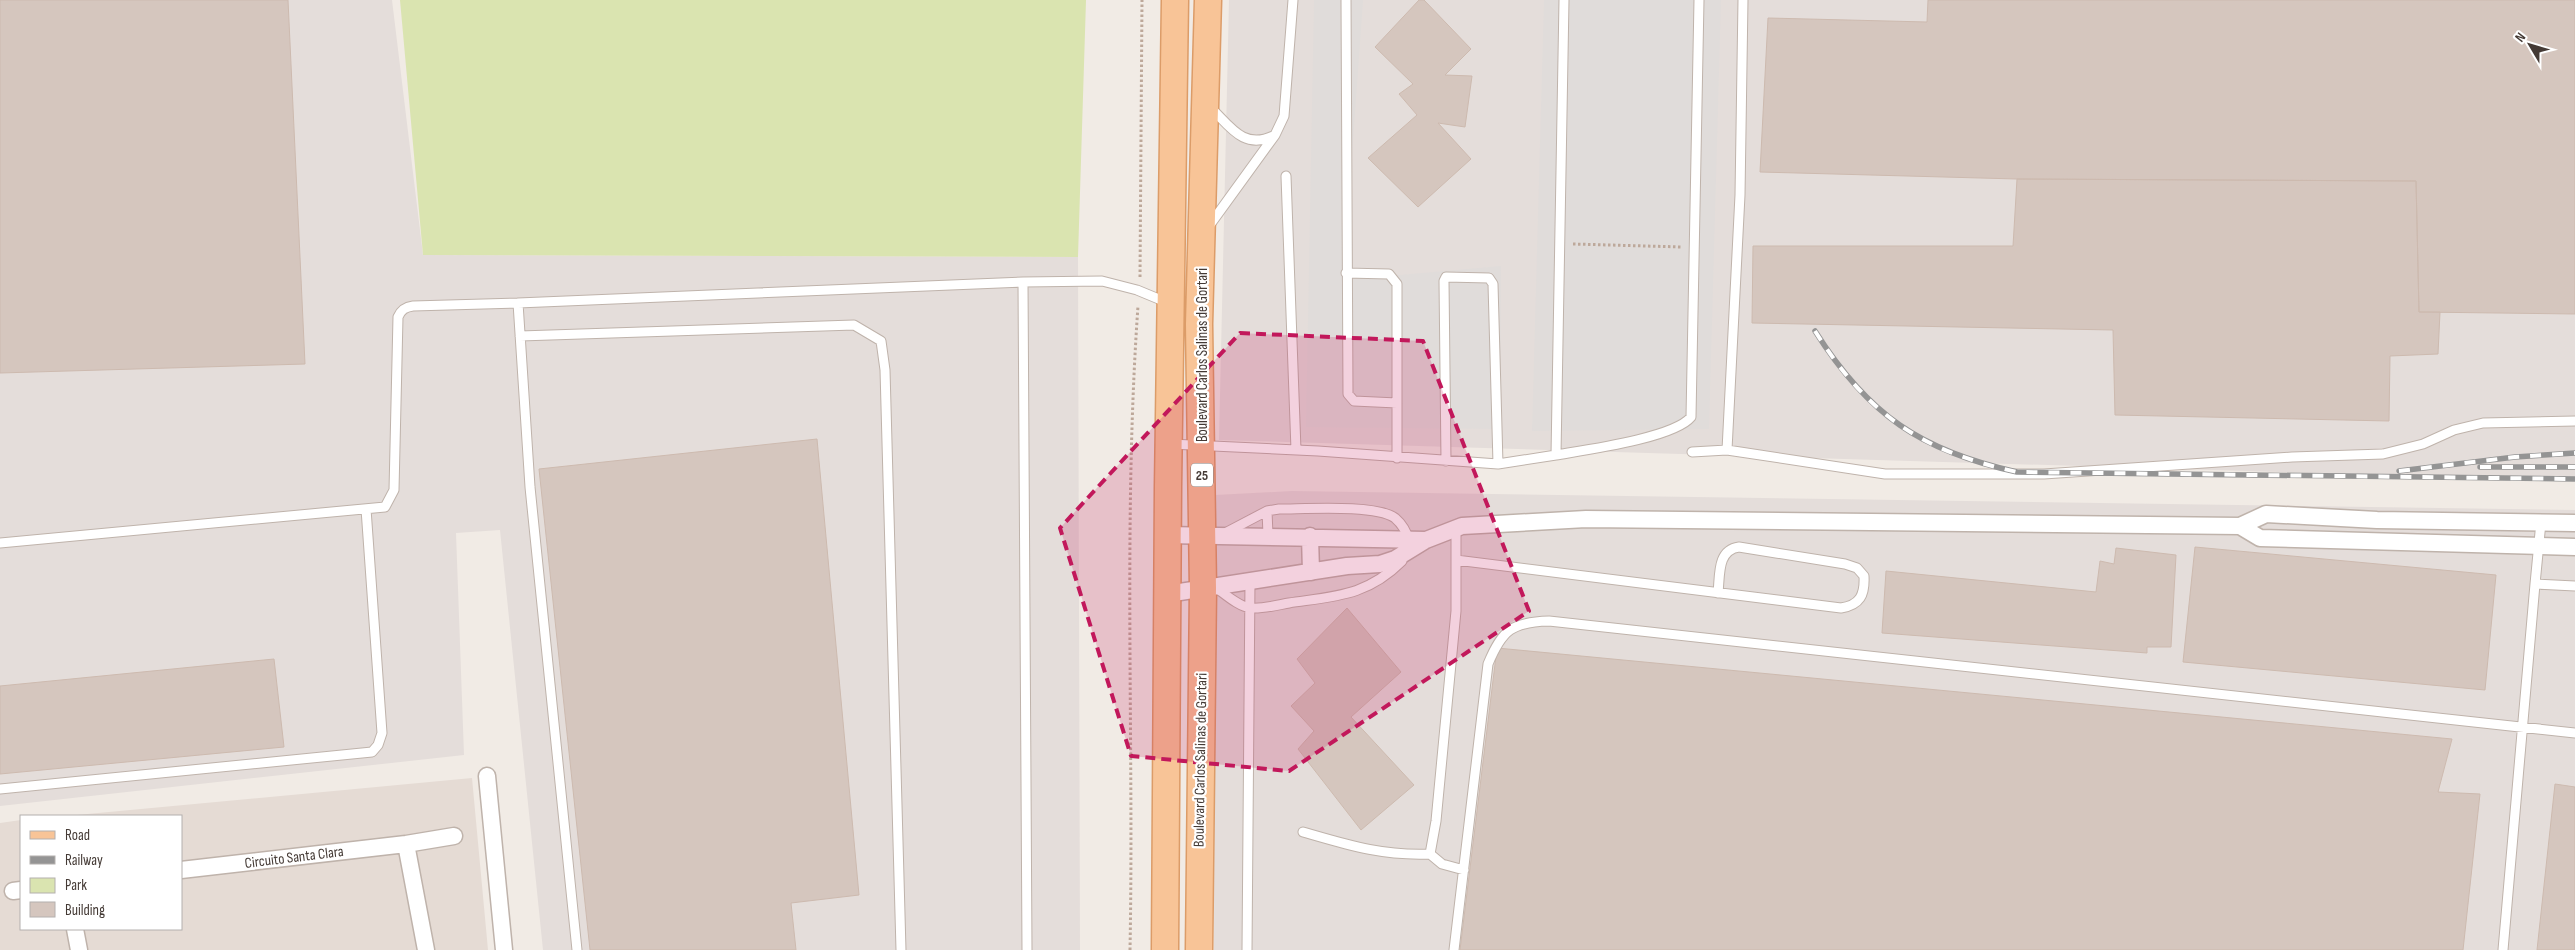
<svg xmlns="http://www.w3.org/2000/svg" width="2575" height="950" viewBox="0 0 2575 950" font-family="'Sofia Sans Condensed',sans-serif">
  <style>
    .residential { fill: #e5dbd4 }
    .industrial { fill: #e4ddda }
    .green { fill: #dae4b0 }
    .parking { fill: #e0dcda }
    .building { fill: #d5c6be; stroke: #cdbaaf }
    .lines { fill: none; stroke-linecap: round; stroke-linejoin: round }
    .lane-casing { stroke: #bfb3ab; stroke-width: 11 }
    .street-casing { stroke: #bfb3ab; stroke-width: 19 }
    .primary-casing { stroke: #dc9c68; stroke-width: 29 }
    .path { stroke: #bda89a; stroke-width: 3; stroke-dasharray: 2.5 2.5; stroke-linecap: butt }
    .lane { stroke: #fff; stroke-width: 9 }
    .street { stroke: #fff; stroke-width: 16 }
    .primary { stroke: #f8c497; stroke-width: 26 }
    .rail-casing { stroke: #949494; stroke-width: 5.5 }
    .rail { stroke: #fff; stroke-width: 4; stroke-dasharray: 11; stroke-linecap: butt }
    .marked { fill: #c2185b; fill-opacity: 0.2; stroke: #c2185b; stroke-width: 4; stroke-dasharray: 10 6; stroke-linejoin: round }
    .labels { text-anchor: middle; stroke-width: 4.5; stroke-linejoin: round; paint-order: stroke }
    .shield { fill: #fff; stroke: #7c7572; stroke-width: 1 }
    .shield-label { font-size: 14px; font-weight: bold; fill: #443a35 }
    .street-label { font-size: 15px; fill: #443a35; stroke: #fff }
  </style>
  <rect width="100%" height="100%" fill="#f1ebe5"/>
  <path class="residential" d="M472,778L488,950H0V823L21,820V929H181V816H66Z"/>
  <path class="industrial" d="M0,0H392L423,255L1078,257L1080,950H543L500,530L456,533L464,755L0,806Z
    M1229,0H2575V481L1219,440Z
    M1292,491L2575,510V950H1214L1215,495Z"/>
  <path class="green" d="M400,0H1086L1078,257L423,255Z"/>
  <path class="parking" d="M1314,0H1363L1343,280L1501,266L1500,429L1306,427Z
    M1544,0H1721L1709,429L1532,431Z"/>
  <path class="building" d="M0,0H288L305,364L0,373Z
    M1419,0H1424L1471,49L1445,75L1472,76L1465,127L1438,123L1471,159L1418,207L1368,158L1417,115L1399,94L1413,84L1375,47Z
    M1928,0H2575V314L2419,312L2416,181L2017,179L1760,172L1768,18L1927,22Z
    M2017,179L2416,181L2419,312H2440L2438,354L2390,356L2389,421L2115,415L2113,330L1752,323L1753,246H2013Z
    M817,439L859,895L791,903L796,950H590L539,469Z
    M2195,547L2496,575L2485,690L2183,662Z
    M2116,548L2176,555L2171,647H2147V653L1882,633L1886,571L2096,592L2100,561L2114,564Z
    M1347,608L1401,672L1351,717L1414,785L1361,830L1298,749L1314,731L1291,706L1315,683L1297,659Z
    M1497,648L2452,739L2438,792L2480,794L2463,950H1460Z
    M274,659L284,747L0,774V686Z
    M2555,784L2575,787V950H2537Z"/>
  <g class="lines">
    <g class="lane-casing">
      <path id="lane" d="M1346,0L1348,394L1354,401L1397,403
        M1564,0L1556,455C1585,450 1674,438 1691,417L1699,0
        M1210,107C1230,126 1243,150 1273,136
        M1286,176L1296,450
        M1209,226L1275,135L1284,116L1293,0
        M1346,273L1389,274L1397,284V458
        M1023,282L1027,950
        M520,336L854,325L881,341L885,370L901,950
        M1170,444L1318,451L1498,464L1556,455
        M1727,450L1740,195L1743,0
        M1692,452L1727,450L1885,474H2044L2292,457L2383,454L2423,444L2454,430L2483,423L2575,421
        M1446,461L1444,281L1446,277L1489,278L1493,284L1498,464
        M1267,511L1268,535
        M1225,533L1267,511L1279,509C1305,509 1376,504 1395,518C1402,524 1407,533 1409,541
        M0,543L385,507L394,490L398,317C401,310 405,307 413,306L518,303
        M1456,560L1841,608C1860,605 1865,595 1864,576L1857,568L1845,564L1739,547C1717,550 1720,575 1718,593
        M2535,584L2541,522
        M1215,587C1225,594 1239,607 1251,608C1263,609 1278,605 1289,603C1336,596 1367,596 1402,561
        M0,789L372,752L378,745L382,733L366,509
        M1303,832C1348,845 1382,856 1430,854L1436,821L1456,611V528
        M1430,854L1442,864L1464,870
        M577,950L530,487L518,303L1023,282L1102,281L1137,290L1166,302
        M1247,950L1250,581
        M1454,950L1488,664C1502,630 1512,622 1549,621L2575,733
        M2503,950L2535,584L2575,586"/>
    </g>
    <g class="street-casing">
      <path id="street" d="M2240,526L2260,538L2575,547
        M1166,535L1426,540
        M1310,536L1311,572
        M1167,594L1347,566L1380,564L1395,559L1426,540L1462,526L1586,519L2240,526L2266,514L2377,520L2575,523
        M487,776L504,950
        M406,844L426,950
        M181,870L406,844L454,836
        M13,891L21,890
        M75,929L79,950"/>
    </g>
    <g class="primary-casing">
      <path id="primary" d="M1165,950C1166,633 1169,317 1175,0
        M1199,950L1203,588L1199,324L1208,0"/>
    </g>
    <path class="path" d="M1573,244L1682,247
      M1140,277L1142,0
      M1130,950C1134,735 1123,520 1138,306"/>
    <use href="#lane" class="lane"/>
    <use href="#street" class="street"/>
    <use href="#primary" class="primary"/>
    <g class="rail-casing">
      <path id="rail" d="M1815,331C1868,415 1921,451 2017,472L2575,479
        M2480,467H2575
        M2399,471L2515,457L2575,453"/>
    </g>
    <use href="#rail" class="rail"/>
  </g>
  <path class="marked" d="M1240,333L1423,341L1529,611L1289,771L1131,756L1060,528Z"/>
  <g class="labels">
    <rect class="shield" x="1191" y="463.5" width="22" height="23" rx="4"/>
    <g class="shield-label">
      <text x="1202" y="480">25</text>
    </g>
    <g class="street-label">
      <text transform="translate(1202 355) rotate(-90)" y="5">Boulevard Carlos Salinas de Gortari</text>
      <text transform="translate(1200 760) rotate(-89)" y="5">Boulevard Carlos Salinas de Gortari</text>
      <text transform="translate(294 857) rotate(-7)" y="5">Circuito Santa Clara</text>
    </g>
  </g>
  <rect x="20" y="815" width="162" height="115" fill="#ffffff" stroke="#b4b0ae"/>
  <rect x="30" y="831" width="25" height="8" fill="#f8c497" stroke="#b4b0ae"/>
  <text x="65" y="840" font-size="15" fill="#443a35">Road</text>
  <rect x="30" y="856" width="25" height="8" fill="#949494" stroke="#b4b0ae"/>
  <text x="65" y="865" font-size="15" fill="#443a35">Railway</text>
  <rect x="30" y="878" width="25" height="15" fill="#dae4b0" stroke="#b4b0ae"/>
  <text x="65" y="890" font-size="15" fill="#443a35">Park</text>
  <rect x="30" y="902" width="25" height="15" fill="#d5c6be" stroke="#b4b0ae"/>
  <text x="65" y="915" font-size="15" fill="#443a35">Building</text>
  <g transform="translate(2530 45) rotate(308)" stroke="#ffffff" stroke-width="4" paint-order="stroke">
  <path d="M0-4L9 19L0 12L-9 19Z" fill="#443a35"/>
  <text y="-8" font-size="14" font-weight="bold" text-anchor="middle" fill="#443a35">N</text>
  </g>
</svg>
